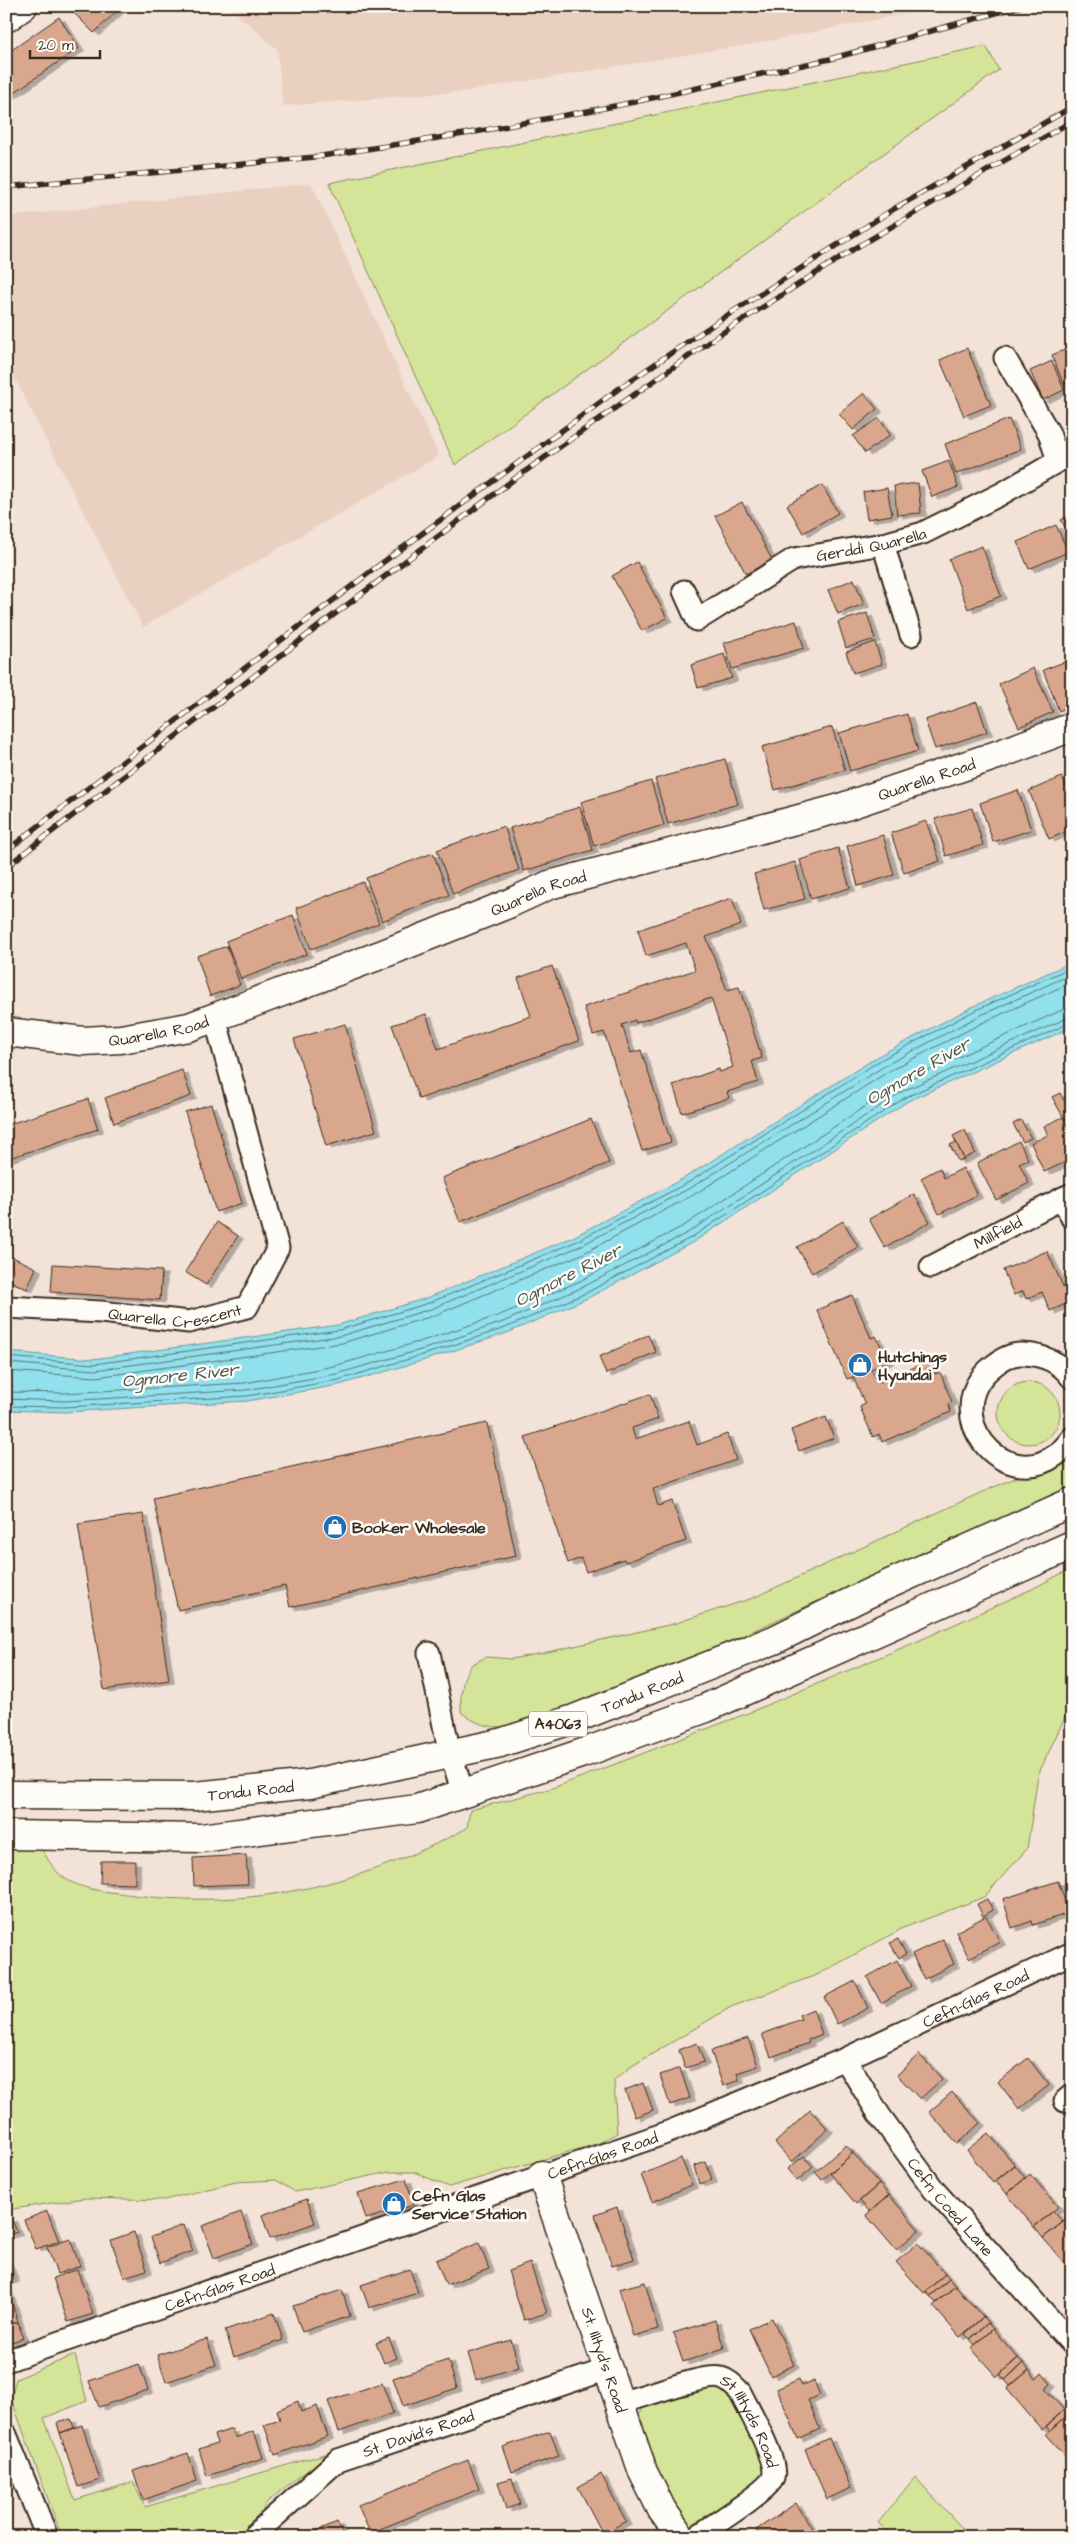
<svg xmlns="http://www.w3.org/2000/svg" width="1078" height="2543" viewBox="0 0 1078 2543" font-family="'Architects Daughter',sans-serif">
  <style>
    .built { fill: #ead0c1 }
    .green { fill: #d4e599; stroke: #88885c }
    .water { fill: #90e0ed; stroke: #6e979a }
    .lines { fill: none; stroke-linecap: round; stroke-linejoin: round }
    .shore { stroke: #5d7371; stroke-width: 1 }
    .building { fill: #d9a78d; stroke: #3b2a1e; filter: url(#shadow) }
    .street-casing { stroke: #3b2a1e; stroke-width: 25 }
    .secondary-casing { stroke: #3b2a1e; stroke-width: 31 }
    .primary-casing { stroke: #3b2a1e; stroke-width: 31 }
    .street { stroke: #fdfcf7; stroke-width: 21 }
    .secondary { stroke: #fdfcf7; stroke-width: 28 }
    .primary { stroke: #fdfcf7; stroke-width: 28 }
    .rail-casing { stroke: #3b2a1e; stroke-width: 5.5 }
    .rail { stroke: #fdfcf7; stroke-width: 4; stroke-dasharray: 11; stroke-linecap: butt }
    .labels { text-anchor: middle; stroke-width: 5; stroke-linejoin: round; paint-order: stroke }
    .shield { fill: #fdfcf7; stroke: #75695f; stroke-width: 1 }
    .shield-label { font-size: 15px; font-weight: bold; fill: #3b2a1e }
    .street-label { font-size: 16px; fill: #3b2a1e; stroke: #fdfcf7 }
    .poi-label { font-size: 16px; font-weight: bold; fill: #3b2a1e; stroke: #fdfcf7; text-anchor: start }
    .water-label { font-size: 18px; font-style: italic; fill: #505852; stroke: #fdfcf7 }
  </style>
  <defs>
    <filter id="shadow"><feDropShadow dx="5.5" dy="3" stdDeviation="0" flood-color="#0004"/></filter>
  </defs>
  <rect width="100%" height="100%" fill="#f2e2d7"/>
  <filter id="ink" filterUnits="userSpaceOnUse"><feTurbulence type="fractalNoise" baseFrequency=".02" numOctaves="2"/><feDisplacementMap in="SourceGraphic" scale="10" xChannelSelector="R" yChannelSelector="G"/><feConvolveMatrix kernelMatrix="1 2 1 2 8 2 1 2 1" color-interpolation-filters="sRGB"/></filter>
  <g filter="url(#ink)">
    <path class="built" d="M228,6H943L763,42L468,91L283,106L277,49Z
      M311,183L439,456L143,627L6,362V217Z"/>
    <path class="green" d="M986,46L999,70L455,465L329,183Z
      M998 1413a31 31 0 1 1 62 0a31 31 0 1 1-62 0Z
      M1072,1446V1489C1016,1516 958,1537 901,1563C831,1594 762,1628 691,1658C630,1682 571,1714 506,1726C489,1729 474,1723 461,1712V1695L464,1678L471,1665L486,1657L511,1659L543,1653L673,1624L753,1598L980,1493L1055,1461Z
      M1072,1568V1702L1038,1775L1027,1849L984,1897L903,1928L819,1974L731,2007L632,2066L614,2080L617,2133L599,2143L449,2187L414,2172H389L295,2192L276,2180L236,2182L164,2200L85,2198L6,2210V1848H41C46,1856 51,1866 58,1873C76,1890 103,1891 126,1894C249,1911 359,1886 467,1828L470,1810L553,1788L748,1713L918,1641L1032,1589Z
      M75,2355L87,2401L44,2418L75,2500L133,2482L145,2507L335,2451L294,2480L265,2504L255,2537H62L11,2398L16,2379Z
      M713,2385L731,2394L762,2461C763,2468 763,2474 760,2480C750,2497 711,2515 694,2526C669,2516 643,2440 639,2414L643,2408L702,2387Z
      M915,2477L962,2528L957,2537H894L878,2523Z"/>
    <path class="water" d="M1072,962V1027L908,1101L695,1241L588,1298L507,1333L428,1359L339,1385L247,1401L65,1412L6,1410V1352L93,1359L338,1325L427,1298L573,1237L686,1177L882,1054L972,1007Z"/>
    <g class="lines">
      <path class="shore" d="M6,1357L94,1364L339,1330L429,1303L575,1242L689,1182L884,1058L974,1011L1072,967
        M6,1363L95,1370L340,1336L431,1309L578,1247L692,1187L888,1064L977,1017L1072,974
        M6,1371L96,1377L342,1343L433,1316L582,1254L695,1194L891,1070L980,1024L1072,982
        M6,1392L65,1393L245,1383L334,1366L422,1341L500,1315L580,1281L685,1225L899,1084L1062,1010L1072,1009
        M6,1399L65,1401L246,1390L336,1374L424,1349L503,1322L583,1287L689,1232L903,1091L1072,1016
        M6,1406L65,1407L247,1396L338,1380L426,1354L505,1328L586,1293L692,1237L906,1097L1072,1022"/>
    </g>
    <path class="building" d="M71,6H122L94,33L69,8Z
      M59,17L79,48L6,98V54Z
      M1072,347V382L1064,385L1052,355Z
      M967,348L991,405L964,416L940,360Z
      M1052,361L1064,390L1043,400L1030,371Z
      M864,393L877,409L853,430L839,414Z
      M879,418L890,435L865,453L853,436Z
      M1009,419L1021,449L956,474L945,444Z
      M949,461L958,487L932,497L922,471Z
      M918,483L921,513L897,515L894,486Z
      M822,485L838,513L803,533L787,505Z
      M887,488L892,515L867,519L863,492Z
      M742,502L772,560L746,574L715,516Z
      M1072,514V540L1061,520Z
      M1056,525L1068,552L1029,569L1017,542Z
      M982,546L1001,596L968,609L949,559Z
      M637,562L667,618L642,631L612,576Z
      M854,579L864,604L838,614L828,590Z
      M867,613L875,639L846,648L838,622Z
      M796,621L804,648L732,669L724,643Z
      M875,642L882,664L853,673L846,652Z
      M724,654L732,678L698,688L691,665Z
      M1072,659V705L1059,711L1043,670Z
      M1033,668L1053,712L1019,727L999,684Z
      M977,702L987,732L935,749L925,720Z
      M907,714L918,751L850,771L839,733Z
      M832,727L845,770L775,790L762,747Z
      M725,759L738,804L668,824L655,779Z
      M1062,777L1072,800V829L1049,839L1029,791Z
      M651,781L664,825L594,846L581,802Z
      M1018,790L1031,830L993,842L980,803Z
      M580,807L593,850L524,871L510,828Z
      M972,808L983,845L946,856L935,819Z
      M926,821L940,861L904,873L891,833Z
      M504,826L519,870L453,894L437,850Z
      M883,835L894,875L858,886L847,846Z
      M838,848L850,888L811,899L800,860Z
      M433,853L449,895L382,921L366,878Z
      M795,862L805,899L764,910L754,874Z
      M363,882L379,923L311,949L296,908Z
      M732,898L741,925L706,937L727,990L739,987L762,1058L752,1061L758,1082L727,1092L729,1098L682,1113L673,1085L719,1069L720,1072L733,1067L711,998L636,1023L635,1020L622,1025L631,1053L641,1050L671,1142L642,1151L604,1032L593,1035L584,1007L695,970L686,943L646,956L638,930Z
      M293,915L307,954L241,979L226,941Z
      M227,946L240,985L210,996L197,956Z
      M552,966L579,1041L419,1099L392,1025L426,1014L438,1049L531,1016L518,978Z
      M345,1024L376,1131L326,1146L294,1039Z
      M182,1070L191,1096L114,1123L105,1098Z
      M1060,1093L1072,1115L1065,1120L1052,1097Z
      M88,1099L98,1129L6,1159V1125Z
      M211,1104L242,1203L216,1212L185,1112Z
      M1063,1117L1072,1137V1159L1044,1172L1031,1143L1048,1135L1044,1126Z
      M591,1119L609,1163L460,1222L442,1178Z
      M1021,1120L1031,1138L1023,1142L1013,1124Z
      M965,1130L975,1153L964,1159L953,1136Z
      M1019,1141L1028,1159L1019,1163L1029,1183L996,1200L977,1163Z
      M956,1142L964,1159L958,1161L950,1145Z
      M940,1168L944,1178L963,1168L977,1195L939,1214L921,1178Z
      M914,1194L930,1222L885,1248L869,1219Z
      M843,1221L858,1247L812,1273L797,1247Z
      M217,1222L238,1236L206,1285L185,1272Z
      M1047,1251L1070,1302L1050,1311L1042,1292L1026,1299L1023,1291L1014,1295L1003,1270Z
      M6,1254L36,1268L27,1289L6,1279Z
      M53,1264L162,1271L160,1300L51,1292Z
      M852,1295L871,1338L876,1336L888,1361L871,1369L878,1383L929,1361L935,1374L940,1372L952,1402L948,1404L951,1412L882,1442L879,1434L873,1437L860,1407L865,1404L853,1377L847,1379L817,1310Z
      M648,1335L656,1352L606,1374L599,1357Z
      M650,1394L658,1419L632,1428L635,1439L689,1421L697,1445L727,1434L736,1460L653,1489L658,1506L672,1501L686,1541L626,1562L624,1559L586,1572L581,1558L568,1563L525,1437Z
      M826,1417L834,1438L799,1451L791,1430Z
      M487,1423L516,1556L290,1607L285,1586L178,1610L153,1498Z
      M143,1514L169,1680L104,1690L78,1524Z
      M246,1855L248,1884L194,1886L193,1858Z
      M101,1861H135V1884L100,1883Z
      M1058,1881L1069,1913L1033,1925L1032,1921L1012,1928L1003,1899Z
      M987,1899L993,1910L983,1916L977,1904Z
      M986,1916L1000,1942L969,1958L956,1932Z
      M898,1939L906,1954L899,1958L890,1943Z
      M943,1939L954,1964L924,1979L912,1954Z
      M897,1960L911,1986L881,2003L867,1977Z
      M855,1981L868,2008L837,2024L824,1997Z
      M813,2009L822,2034L808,2040L809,2043L771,2057L762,2034L801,2019L799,2015Z
      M748,2038L758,2066L737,2073L739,2080L723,2086L711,2051Z
      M697,2043L704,2062L685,2068L679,2050Z
      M919,2054L942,2079L920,2099L897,2075Z
      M1028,2058L1049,2085L1019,2109L998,2082Z
      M680,2068L690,2098L670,2105L660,2075Z
      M643,2083L653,2110L635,2117L625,2090Z
      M952,2092L980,2123L957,2144L929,2112Z
      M810,2110L828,2129L792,2162L775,2143Z
      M988,2133L1015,2165L993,2183L967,2150Z
      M846,2145L853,2153L822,2180L815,2172Z
      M853,2153L879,2184L856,2204L830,2173Z
      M804,2156L813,2167L797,2181L787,2169Z
      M681,2158L692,2185L652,2202L641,2175Z
      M706,2162L712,2180L699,2184L694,2166Z
      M1015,2165L1025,2178L1007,2194L996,2180Z
      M1030,2174L1058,2207L1034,2227L1007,2194Z
      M406,2179L414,2205L366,2219L358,2193Z
      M879,2184L889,2195L870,2212L860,2201Z
      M889,2195L919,2230L896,2250L866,2215Z
      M307,2199L315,2223L270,2239L262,2215Z
      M617,2207L634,2259L612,2266L595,2215Z
      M47,2211L59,2241L36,2249L24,2220Z
      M1053,2211L1063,2222L1043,2238L1034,2227Z
      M241,2212L253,2244L214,2258L202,2226Z
      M11,2218L17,2232L9,2235L6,2220Z
      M1068,2218L1072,2223V2267L1069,2269L1043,2238Z
      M183,2225L193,2251L160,2263L151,2237Z
      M134,2232L147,2270L124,2277L111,2240Z
      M70,2239L80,2266L57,2274L47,2247Z
      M479,2243L489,2269L446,2285L436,2260Z
      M918,2243L945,2274L924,2293L896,2262Z
      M6,2259L14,2279L6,2282Z
      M530,2263L547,2313L524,2320L508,2271Z
      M77,2269L93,2314L68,2322L53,2278Z
      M410,2269L418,2293L369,2308L361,2285Z
      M945,2274L949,2279L930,2296L926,2292Z
      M949,2279L955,2286L936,2303L930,2296Z
      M645,2282L658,2329L633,2336L619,2289Z
      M6,2286L12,2303L6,2305Z
      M955,2286L983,2317L960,2337L933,2306Z
      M342,2290L350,2316L302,2332L293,2306Z
      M12,2303L18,2322L6,2325V2305Z
      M274,2313L283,2340L234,2357L225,2330Z
      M983,2317L988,2323L970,2339L965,2334Z
      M772,2318L794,2365L771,2376L749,2329Z
      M715,2320L724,2348L683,2362L673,2333Z
      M18,2322L23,2338L6,2344V2325Z
      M988,2323L993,2329L975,2345L970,2339Z
      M993,2329L1018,2358L997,2377L971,2348Z
      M389,2338L397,2358L384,2363L376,2343Z
      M207,2339L216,2365L166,2382L157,2355Z
      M511,2340L519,2367L476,2380L468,2353Z
      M1018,2358L1023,2363L1005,2380L1000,2374Z
      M448,2360L457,2388L403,2406L393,2378Z
      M1023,2363L1029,2370L1010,2386L1005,2380Z
      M139,2364L148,2390L99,2407L89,2381Z
      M1029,2370L1036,2379L1042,2373L1051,2384L1045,2389L1064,2410L1042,2430L1007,2389Z
      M799,2379L802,2386L814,2381L820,2395L808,2400L820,2429L798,2439L777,2389Z
      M382,2383L393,2413L339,2432L328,2401Z
      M298,2401L301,2412L317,2406L328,2436L275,2455L264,2425L280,2420L277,2410Z
      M1064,2410L1068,2415L1050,2431L1046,2426Z
      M1068,2415L1072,2419V2463L1046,2434Z
      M71,2419L74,2428L60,2433L57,2423Z
      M82,2425L100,2480L78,2487L60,2433Z
      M232,2429L235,2438L254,2431L263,2458L207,2476L199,2449L217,2443L214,2435Z
      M550,2431L559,2456L512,2472L503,2447Z
      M829,2438L851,2488L827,2499L805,2449Z
      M188,2453L197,2481L143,2500L133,2471Z
      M468,2460L479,2489L370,2533L358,2505Z
      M601,2474L626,2521L603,2534L578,2487Z
      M512,2478L520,2504L506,2509L498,2482Z
      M796,2503L812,2528L799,2537H760L756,2530Z
      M337,2522L344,2537H316L314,2532Z"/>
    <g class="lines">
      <g class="street-casing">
        <g id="street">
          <path d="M1005,358L1049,433L1058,461"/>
          <path d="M883,544L911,635"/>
          <path id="s1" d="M684,591L697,620L794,559L883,544L923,533L1001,494L1058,461L1072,447"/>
          <path d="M1072,1194L1063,1198L1072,1218"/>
          <path id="s2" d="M931,1267L1063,1198"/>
          <path id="s3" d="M6,1307L101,1312L189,1322L247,1307L278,1248L218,1029L213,1018"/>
          <path d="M1072,1378C1059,1361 1043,1355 1023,1354C1011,1353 1000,1360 992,1367C937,1412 1002,1494 1056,1455C1062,1451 1067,1444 1072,1438"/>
          <path d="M429,1653L447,1740L463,1794"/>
          <path id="s4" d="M845,2059L880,2116L934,2190L1072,2344"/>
          <path d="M1065,2101L1072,2095"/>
          <path id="s5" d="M6,2361L666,2133L845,2059L1072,1953"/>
          <path id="s6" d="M618,2403C639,2399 704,2373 721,2378C729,2380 734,2386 740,2392C748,2409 779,2461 773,2478C767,2492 710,2527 696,2537"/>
          <path d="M6,2435L47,2537"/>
          <path id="s7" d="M252,2537L338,2460L608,2369"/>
        </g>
      </g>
      <g class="secondary-casing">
        <g id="secondary">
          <path d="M6,18L23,6"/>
          <path id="s8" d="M6,1032L83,1041L121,1039L189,1027L383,954L508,904L549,885L837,809L1000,754L1072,727"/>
          <path id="s9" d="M542,2175L643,2472L662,2510L681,2537"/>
        </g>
      </g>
      <g class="primary-casing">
        <g id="primary">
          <path id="s10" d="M6,1795L195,1796L310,1784L500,1743L574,1719L774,1640L867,1594L1072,1502"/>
          <path d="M6,1835L201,1838L417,1809L583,1753L706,1708L1072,1545"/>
        </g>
      </g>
      <use href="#street" class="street"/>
      <use href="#secondary" class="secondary"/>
      <use href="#primary" class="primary"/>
      <g class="rail-casing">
        <path id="rail" d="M6,187L315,157L464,134L620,105L830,59L1021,6
          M6,851L378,566L621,387L720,320L892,210L1072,107
          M6,867L323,623L517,477L719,335L857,247L1072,121"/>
      </g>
      <use href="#rail" class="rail"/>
    </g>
  </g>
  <defs>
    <g id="shop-disc" transform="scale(1.25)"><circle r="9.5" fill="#1f6fb2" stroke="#fdfcf7"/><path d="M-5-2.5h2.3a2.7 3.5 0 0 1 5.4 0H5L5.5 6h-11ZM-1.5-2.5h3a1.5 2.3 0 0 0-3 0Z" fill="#fff"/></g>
  </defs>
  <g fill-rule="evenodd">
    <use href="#shop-disc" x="860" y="1365"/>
    <use href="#shop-disc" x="335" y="1527"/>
    <use href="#shop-disc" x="394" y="2204"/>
  </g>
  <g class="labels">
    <rect class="shield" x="529" y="1711.5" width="58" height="25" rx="4"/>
    <g class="shield-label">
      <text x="558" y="1729">A4063</text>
    </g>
    <g class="street-label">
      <text dy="6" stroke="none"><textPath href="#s1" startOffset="225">Gerddi Quarella</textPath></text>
      <text dy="6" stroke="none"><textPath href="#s8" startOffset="964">Quarella Road</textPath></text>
      <text dy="6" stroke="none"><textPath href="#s8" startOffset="559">Quarella Road</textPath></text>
      <text dy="6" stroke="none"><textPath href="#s8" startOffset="154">Quarella Road</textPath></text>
      <text dy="6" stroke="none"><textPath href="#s2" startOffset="75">Millfield</textPath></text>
      <text dy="6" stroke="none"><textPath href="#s3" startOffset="170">Quarella Crescent</textPath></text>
      <text dy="6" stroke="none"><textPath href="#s10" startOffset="650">Tondu Road</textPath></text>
      <text dy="6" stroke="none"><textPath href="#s10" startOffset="245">Tondu Road</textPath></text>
      <text dy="6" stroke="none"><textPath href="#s5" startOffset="1036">Cefn-Glas Road</textPath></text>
      <text dy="6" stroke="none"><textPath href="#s5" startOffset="631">Cefn-Glas Road</textPath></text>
      <text dy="6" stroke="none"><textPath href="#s4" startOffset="182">Cefn Coed Lane</textPath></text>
      <text dy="6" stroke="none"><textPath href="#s5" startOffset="226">Cefn-Glas Road</textPath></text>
      <text dy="6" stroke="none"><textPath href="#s9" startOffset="195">St. Illtyd's Road</textPath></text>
      <text dy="6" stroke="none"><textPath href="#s6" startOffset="160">St Illtyds Road</textPath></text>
      <text dy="6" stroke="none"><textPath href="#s7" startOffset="200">St. David's Road</textPath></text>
    </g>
    <g class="poi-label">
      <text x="878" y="1362">Hutchings<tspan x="878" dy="18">Hyundai</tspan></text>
      <text x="352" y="1533">Booker Wholesale</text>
      <text x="412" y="2201">Cefn Glas<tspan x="412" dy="18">Service Station</tspan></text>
    </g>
    <g class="water-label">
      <text transform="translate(918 1071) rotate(-30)" y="6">Ogmore River</text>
      <text transform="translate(568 1275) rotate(-27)" y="6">Ogmore River</text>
      <text transform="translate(180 1375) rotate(-6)" y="6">Ogmore River</text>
    </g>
  </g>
  <rect width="1078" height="2543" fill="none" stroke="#fdfcf7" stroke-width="25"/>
  <rect x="12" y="12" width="1053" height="2518" fill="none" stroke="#3b2a1e" stroke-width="2" filter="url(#ink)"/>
  <path d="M30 50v8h70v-8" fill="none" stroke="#3b2a1e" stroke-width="2.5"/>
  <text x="38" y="50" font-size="15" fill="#3b2a1e" stroke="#fdfcf7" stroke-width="4" paint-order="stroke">20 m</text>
</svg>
